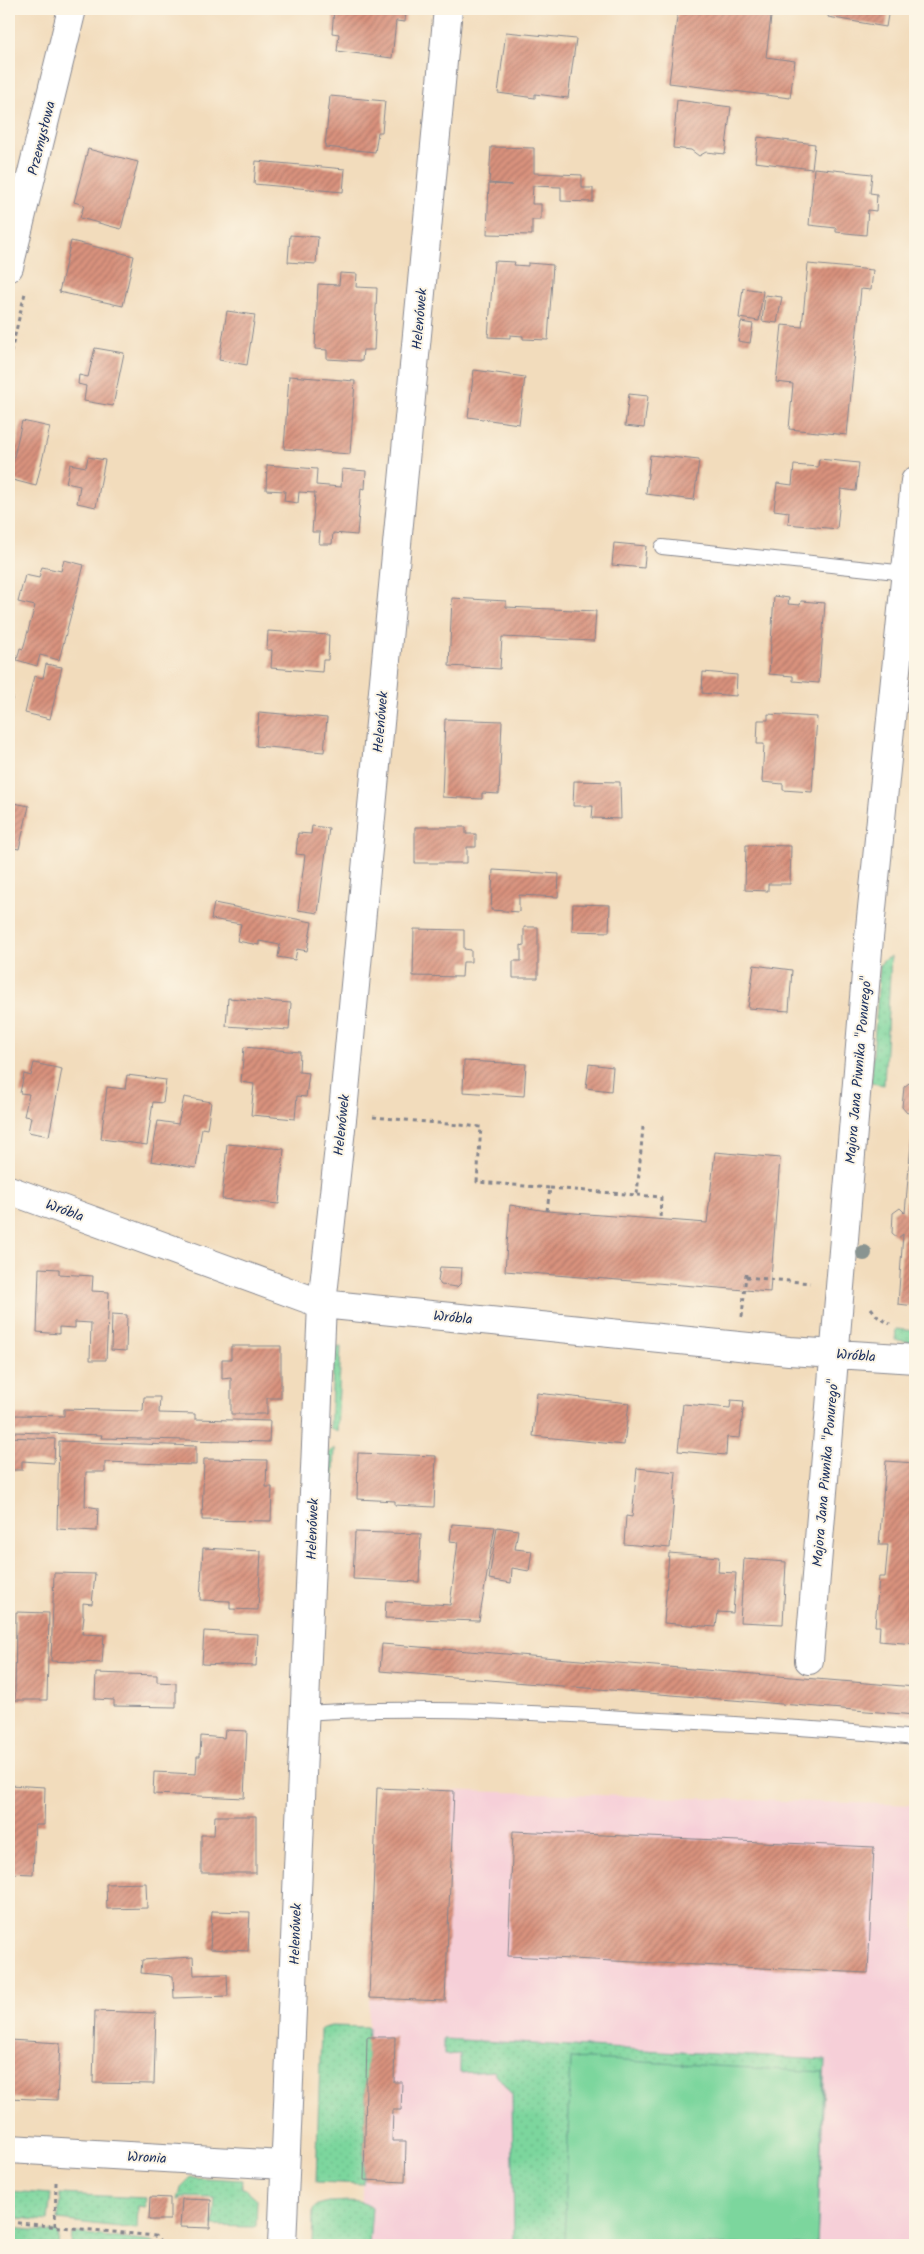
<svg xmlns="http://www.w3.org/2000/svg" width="924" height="2254" viewBox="0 0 924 2254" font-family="Kalam,sans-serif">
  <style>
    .built { fill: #f6cfd8 }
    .grass { fill: url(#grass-dots); stroke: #4c827e }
    .pitch { fill: #7cd69d; stroke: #4c827e }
    .building { fill: url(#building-hatch) }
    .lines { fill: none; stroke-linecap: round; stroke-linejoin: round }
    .service-casing { stroke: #86868d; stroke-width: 16 }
    .minor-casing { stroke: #86868d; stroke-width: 30 }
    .path { stroke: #86868d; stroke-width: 3; stroke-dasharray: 4 4; stroke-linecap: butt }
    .service { stroke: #fff; stroke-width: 14 }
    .minor { stroke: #fff; stroke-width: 28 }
    .tree { fill: #899491 }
    .labels { text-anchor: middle; stroke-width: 4; stroke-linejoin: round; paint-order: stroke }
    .street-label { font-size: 14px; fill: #1b2f5e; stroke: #fcf5e5 }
  </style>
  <defs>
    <pattern id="grass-dots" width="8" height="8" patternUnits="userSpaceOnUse" patternTransform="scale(1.25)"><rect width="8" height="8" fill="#7cd69d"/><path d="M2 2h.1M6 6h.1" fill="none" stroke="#6bb88a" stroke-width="1.8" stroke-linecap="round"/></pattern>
    <pattern id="building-hatch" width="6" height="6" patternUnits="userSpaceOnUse" patternTransform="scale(1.25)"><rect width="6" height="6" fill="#d9927d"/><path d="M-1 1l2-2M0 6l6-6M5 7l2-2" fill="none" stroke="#af786a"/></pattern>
  </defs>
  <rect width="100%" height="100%" fill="#fcf5e5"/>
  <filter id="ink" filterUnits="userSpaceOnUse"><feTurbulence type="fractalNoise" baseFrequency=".02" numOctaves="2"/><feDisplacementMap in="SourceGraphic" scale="10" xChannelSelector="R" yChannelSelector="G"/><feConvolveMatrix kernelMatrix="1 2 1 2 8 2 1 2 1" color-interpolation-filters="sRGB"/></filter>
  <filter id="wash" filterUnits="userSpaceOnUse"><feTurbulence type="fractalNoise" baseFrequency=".0096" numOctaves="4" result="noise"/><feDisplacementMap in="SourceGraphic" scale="20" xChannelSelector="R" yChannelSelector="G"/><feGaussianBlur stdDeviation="1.12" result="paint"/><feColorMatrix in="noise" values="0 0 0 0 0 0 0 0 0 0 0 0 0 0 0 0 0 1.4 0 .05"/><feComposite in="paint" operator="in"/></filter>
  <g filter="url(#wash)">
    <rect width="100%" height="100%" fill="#f2dcbc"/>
    <path class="built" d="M377,1788L915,1805V2245H360Z"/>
    <path class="grass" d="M891,956L884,1085L871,1083L880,964L884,960Z
      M896,1329L915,1331V1342L895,1340Z
      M341,1347L337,1431L330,1428L334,1348Z
      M335,1448L333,1498H327L329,1452Z
      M331,2026L368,2027L363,2184L316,2182L321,2029Z
      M444,2039L825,2060L817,2245H468V2244L514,2240L512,2095L494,2071L460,2073V2054L444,2055Z
      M191,2177L242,2180L241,2188L246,2189L257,2199L256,2226L253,2227L213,2226L215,2198L181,2197V2199H178L181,2187Z
      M9,2191L51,2194L48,2221L9,2217Z
      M60,2194L146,2198L145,2207L138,2206L137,2229L58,2220Z
      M328,2202C343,2202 360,2198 372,2208L369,2245H312L313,2209L318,2205Z
      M9,2228L57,2232L59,2237L58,2245H9Z
      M77,2233L152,2242L156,2245H71L72,2235Z"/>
    <path class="pitch" d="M571,2058L823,2072L817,2245H564Z"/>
    <g id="blocks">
      <path class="building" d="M334,9H406L405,22L396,21L392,58L337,51L339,34L332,33Z
        M678,9H772L766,57L795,61L790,98L669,83Z
        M829,9H889L886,27L828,17Z
        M506,32L576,39L568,98L535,94V98L498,93Z
        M330,96L385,101L382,132H378L375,152L325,147Z
        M677,100L731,107L725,154L706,152L699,156L691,150L673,148Z
        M758,137L815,144L812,169L755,162Z
        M491,147L534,148V173L582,175V188H593V202L561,201V187L533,186L532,204H541V220H532V235L487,234L489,184L512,185L489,183Z
        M88,149L138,162L121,229L80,218L84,205L74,202Z
        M256,161L345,169L343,192L254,184Z
        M814,168L872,174L870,193L877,194L876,211L868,210L866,235L836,232V228L809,225Z
        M290,235L318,237L316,264L288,262Z
        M71,241L134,256L123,306L59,292Z
        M494,261L515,262L514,265L528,266V263L553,265L548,340L523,339V336L510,335V338L488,337Z
        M808,264L873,270L871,290L861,289L847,435L789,429L793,384L776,382L782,325L802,327Z
        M340,273L357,274L356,287L377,288L374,350H363L362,361L327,359V350L315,349L318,284L339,285Z
        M743,288L763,291L759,321L739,318Z
        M765,295L782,297L777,323L762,321Z
        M227,311L255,315L247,365L219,360Z
        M741,322L753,324L750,343L738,341Z
        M95,348L124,353L113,406L84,401L86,386L78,384L79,375L88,377Z
        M474,370L525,377L519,424L468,417Z
        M289,376L355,381L350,454L284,449Z
        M629,394L648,396L644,428L625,426Z
        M22,421L50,427L36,486L9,479Z
        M650,455L699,460L694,500L646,494Z
        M88,457L105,460L96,507L77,503L80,486L66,483L70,464L86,467Z
        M819,459L859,463L856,491L841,489L837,529L788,524L789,512L774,510L777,483L792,485L794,465L818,467Z
        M267,465L317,469L316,485L341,487L342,469L366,471L365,489L361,488L357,535L333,533L332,544H319L320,532H312L315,493L299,492L298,503L284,501L285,491L266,490Z
        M614,543L646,546L644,568L612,565Z
        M64,560L84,565L59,660L40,655L37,666L17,660L20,648L23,649L35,606L18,602L25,575L39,578L42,567L61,571Z
        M774,596L789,598L788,604L800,605L801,601L825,603L819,683L793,681V676L769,674Z
        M452,598L506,601V607L596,611L594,641L502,637L500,669L449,666Z
        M268,631L329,635L328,660H323L322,672L271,668L272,650H267Z
        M46,664L62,667L50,719L25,713L34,676L43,678Z
        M703,672L737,675L736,696L702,693Z
        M9,695L13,696L9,710Z
        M259,712L327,718L324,752L256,746Z
        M768,714L817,717L812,792L783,790V784L762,782L764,744H757L758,720H768Z
        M445,719L502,721L499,794L482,793V799L442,797Z
        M574,781L620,782L621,819L592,818L593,806H573Z
        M9,802L29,806L19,849L9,847Z
        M312,826L329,828L318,913L298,910L305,855L296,854L298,833L311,834Z
        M415,827H466V834H476V847H467V863H415Z
        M746,845L791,846L790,884H768V891L745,890Z
        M493,870L559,874L558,897L519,895V912L491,910Z
        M214,903L312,922L307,951L297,949L295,960L278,957L280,945L259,941V945L237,941L241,924L211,919Z
        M573,904L610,905L609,932L572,931Z
        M524,927H538V978H513V961H521V945L524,946Z
        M414,929L464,930V949L471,950V962H463L462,977L413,976Z
        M754,965L792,970L789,1011L748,1008Z
        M228,998L291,1003L289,1030L226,1026Z
        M244,1047L300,1052L299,1072L309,1073L306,1097L297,1096L295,1119L251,1115L254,1084L241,1082Z
        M464,1061L526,1064L524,1096L463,1092Z
        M34,1063L62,1069L49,1136L28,1132L31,1117L24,1116L29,1094L20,1093L24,1074L31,1076Z
        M589,1064L613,1067L611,1091L586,1088Z
        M127,1075L166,1080L163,1103L153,1102L147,1145L101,1139L107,1087L125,1089Z
        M909,1083L915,1088V1306L898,1304L903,1234L898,1238L892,1233L893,1213L900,1208L905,1213L914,1110L907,1113L902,1107L904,1087Z
        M184,1097L211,1102L207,1129L202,1128L196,1168L151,1161L158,1121L178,1124Z
        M227,1144L284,1149L279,1204L222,1199Z
        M715,1152L780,1158L770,1292L505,1271L510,1205L547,1211L707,1223Z
        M440,1267L462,1268L461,1283L457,1287L441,1285L438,1281Z
        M39,1268L59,1269V1274L93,1276L92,1291L109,1292L106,1360H90L91,1323L75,1322V1328L59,1327V1334L37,1332Z
        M112,1314L127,1315L126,1351L111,1350Z
        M231,1346H281V1398H267V1414H231V1378L222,1379V1359H231Z
        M537,1393L629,1403L624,1445L533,1436Z
        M144,1397H160L159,1413L195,1414V1419L270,1421L269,1442L101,1438L102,1435L14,1432L15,1415L64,1416V1409L143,1411Z
        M731,1400L744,1401L740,1438L727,1437L726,1455L678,1451L683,1404L730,1408Z
        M9,1437L55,1439L54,1463L22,1461V1470H9Z
        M59,1441L196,1446V1465L105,1462V1472H86L85,1506L98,1508L97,1531L57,1529Z
        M358,1453L436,1456L434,1507L395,1505V1501L357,1499Z
        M204,1459L267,1460L266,1487H272L271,1521L202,1520Z
        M886,1461L915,1463V1644L879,1641L880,1626H875L879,1577H885L888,1545H879Z
        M637,1468L676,1472L670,1548L624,1544L626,1516L632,1517Z
        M452,1524L495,1527L479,1621L385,1618L386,1601L450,1605L458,1542L450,1541Z
        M497,1527L518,1530L515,1549L532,1551L529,1571L512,1568L511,1583L489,1579Z
        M355,1532L421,1534L419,1582L353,1579Z
        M203,1548L261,1551L258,1610L230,1609V1601L200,1600Z
        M669,1553L719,1557L718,1572L736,1573L733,1613L718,1612L716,1627L664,1623Z
        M744,1559L786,1562L783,1624L740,1622Z
        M54,1573L95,1574L92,1604L83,1603V1616H84L82,1634L104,1635L102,1663L51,1661Z
        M16,1612L49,1613L47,1700H15Z
        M204,1631L258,1634L256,1666L202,1664Z
        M382,1644L915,1687V1715L380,1671Z
        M96,1673L157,1675V1682L176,1683V1707L114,1706V1700L95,1699Z
        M225,1730L247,1731L244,1798L153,1794L154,1772L196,1774L197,1756H200L201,1736L224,1738Z
        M9,1785L45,1787L44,1825H35L33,1874L9,1873Z
        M377,1788L454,1791L445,2001L369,1998Z
        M215,1816H256V1873H201V1835H214Z
        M513,1831L874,1847L868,1973L508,1956Z
        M146,1883L147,1908L107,1909L106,1884Z
        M212,1911L250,1912L248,1951L210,1949Z
        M193,1957L194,1975L227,1974L228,1996L174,1998L173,1976L141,1973L142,1960Z
        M95,2011L156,2013L154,2084L93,2083Z
        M367,2037H395L394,2082H402L401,2110H393L392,2141H406L405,2182L364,2180Z
        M9,2040L60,2043L57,2100L9,2098Z
        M150,2197L170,2198V2220H149Z
        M182,2199L211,2200L210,2228L180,2227Z"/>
    </g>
  </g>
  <g filter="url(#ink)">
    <use href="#blocks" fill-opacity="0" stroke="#86868d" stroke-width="1"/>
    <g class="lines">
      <g class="service-casing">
        <path id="service" d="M662,547L906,573
          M304,1713C417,1705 531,1713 644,1719C734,1724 825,1728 915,1738"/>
      </g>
      <g class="minor-casing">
        <path id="minor" d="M9,267L72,9
          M9,1190L322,1304L789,1351L915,1359
          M809,1660L869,938L915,481
          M9,2149L284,2165
          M282,2245L322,1304L344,1101L448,9"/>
      </g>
      <path class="path" d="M9,360L25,293
        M373,1117L481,1127L477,1182L550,1188L547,1211
        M550,1188L637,1195L643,1127
        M637,1195L661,1197L660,1219
        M746,1277L810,1283
        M871,1308L878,1317L890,1324
        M742,1317L746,1274
        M9,2222L155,2236L163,2245
        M55,2226L56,2182
        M177,2245L181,2243"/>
      <use href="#service" class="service"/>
      <use href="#minor" class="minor"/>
    </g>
    <circle class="tree" cx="864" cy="1253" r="8"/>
  </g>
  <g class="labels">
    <g class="street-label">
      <text transform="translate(41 138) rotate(-76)" y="5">Przemysłowa</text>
      <text transform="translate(419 319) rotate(-85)" y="5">Helenówek</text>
      <text transform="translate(380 722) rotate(-85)" y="5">Helenówek</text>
      <text transform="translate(858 1070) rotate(-85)" y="5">Majora Jana Piwnika "Ponurego"</text>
      <text transform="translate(341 1125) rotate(-84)" y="5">Helenówek</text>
      <text transform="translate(65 1210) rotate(20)" y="5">Wróbla</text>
      <text transform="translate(453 1317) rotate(6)" y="5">Wróbla</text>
      <text transform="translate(856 1355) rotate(4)" y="5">Wróbla</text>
      <text transform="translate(825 1473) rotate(-85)" y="5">Majora Jana Piwnika "Ponurego"</text>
      <text transform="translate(312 1529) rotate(-88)" y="5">Helenówek</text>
      <text transform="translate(295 1934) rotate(-88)" y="5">Helenówek</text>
      <text transform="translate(147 2157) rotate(3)" y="5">Wronia</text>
    </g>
  </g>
  <rect width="924" height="2254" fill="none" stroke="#fcf5e5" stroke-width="30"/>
</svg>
